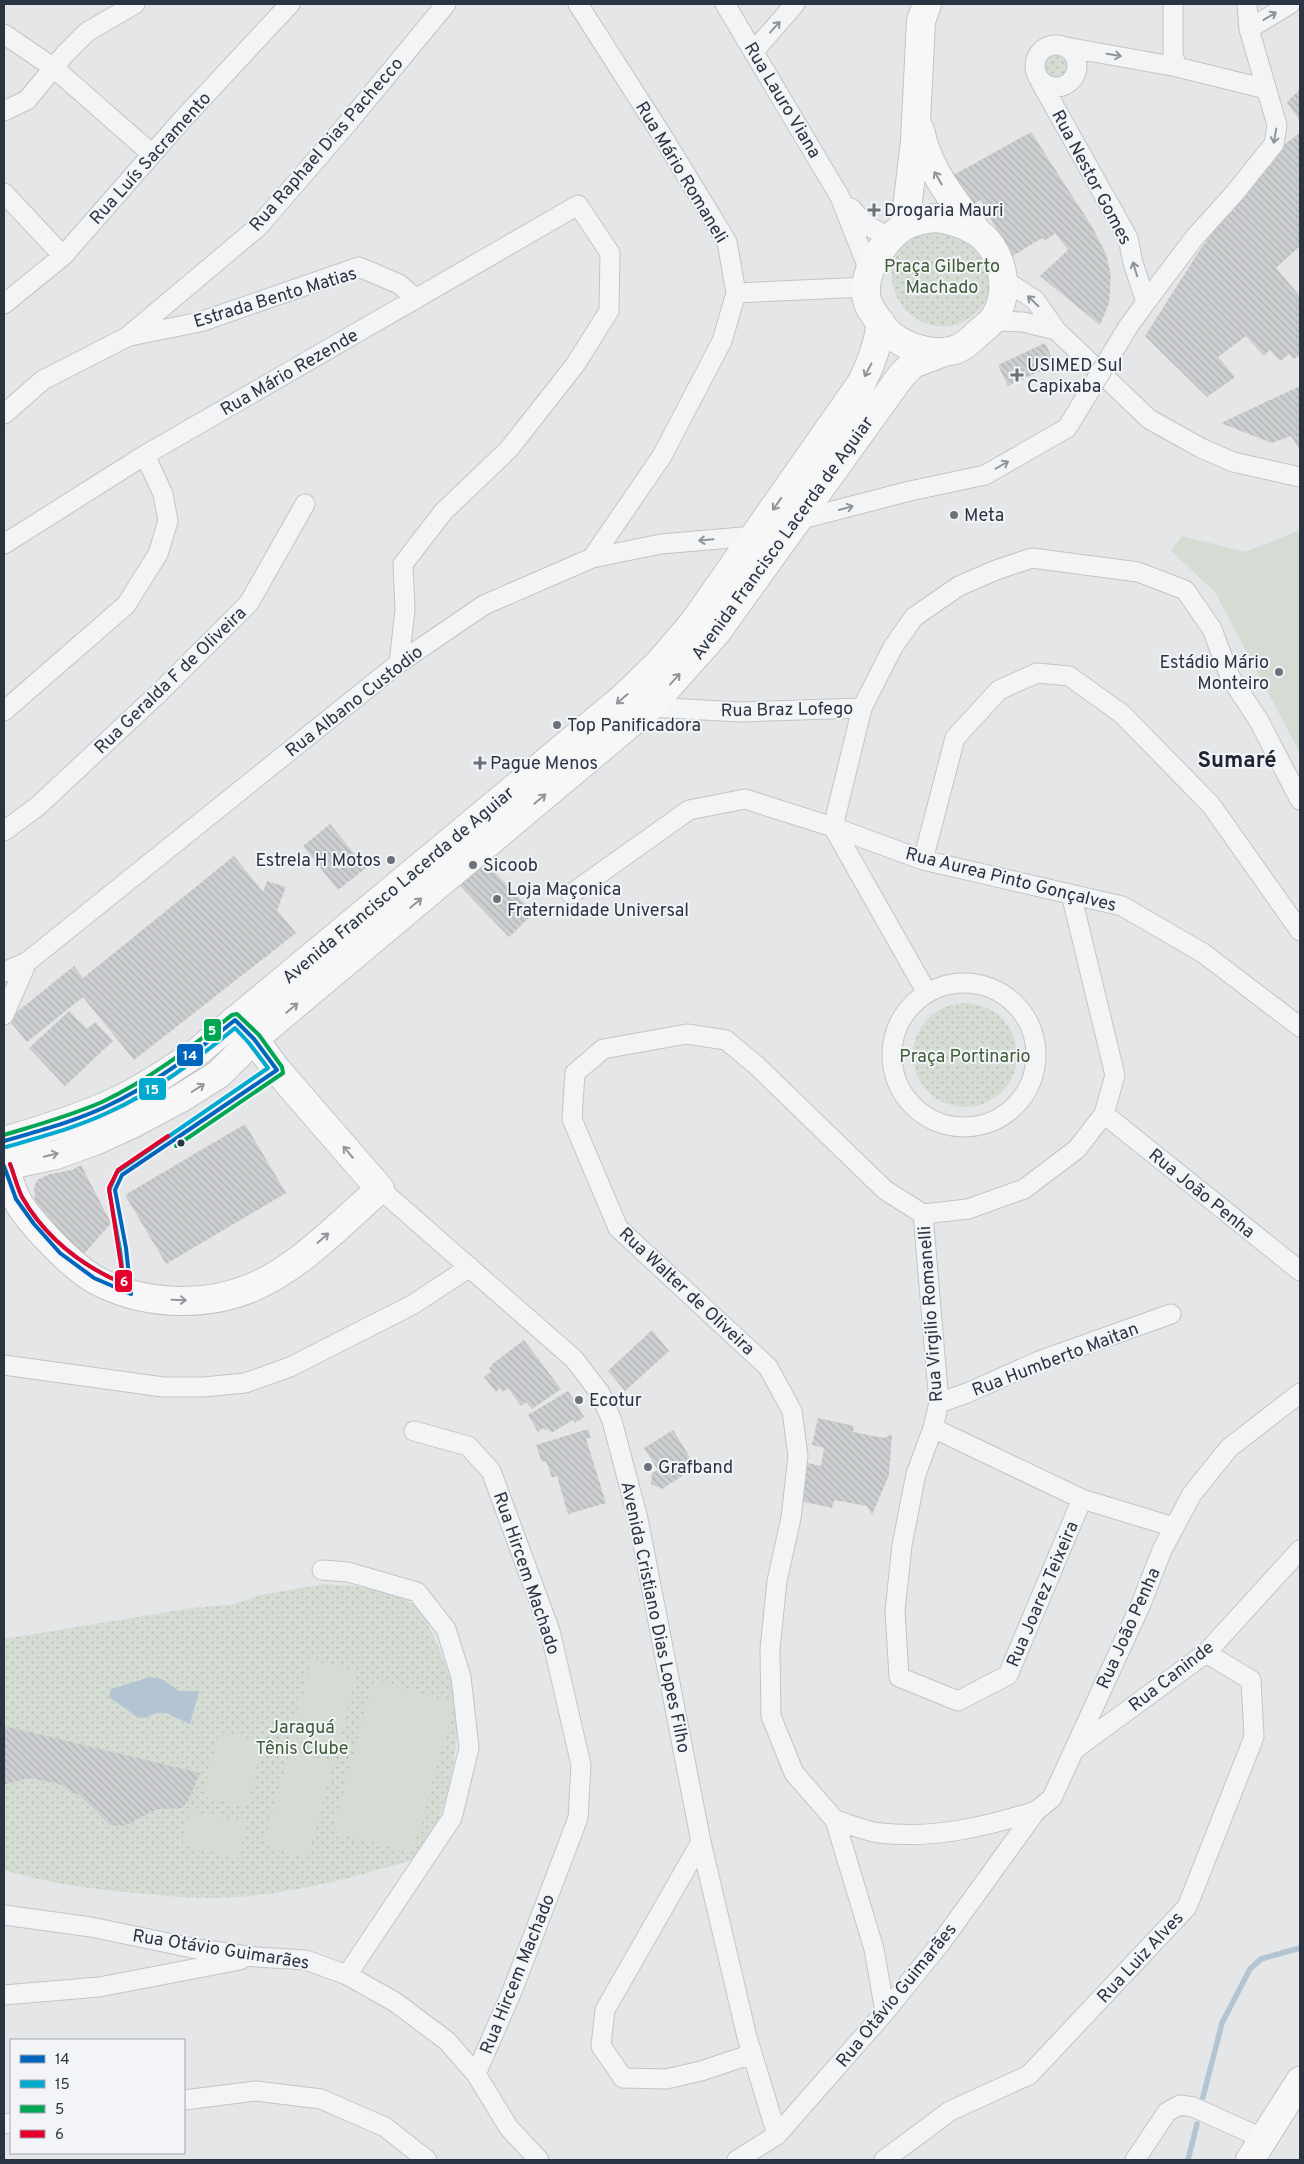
<svg xmlns="http://www.w3.org/2000/svg" width="1304" height="2164" viewBox="0 0 1304 2164" font-family="Overpass,sans-serif">
  <style>
    .park { fill: url(#park-dots) }
    .pitch { fill: #d5dcd4 }
    .water { fill: #b3c4d2 }
    .lines { fill: none; stroke-linecap: round; stroke-linejoin: round }
    .stream { stroke: #b3c4d2; stroke-width: 5.5 }
    .building { fill: url(#building-back-hatch) }
    .street-casing { stroke: #c2c4c6; stroke-width: 21 }
    .secondary-casing { stroke: #c2c4c6; stroke-width: 30 }
    .street { stroke: #f3f4f5; stroke-width: 19 }
    .secondary { stroke: #f7f7f7; stroke-width: 28 }
    .street-bridge-casing { stroke: #c2c4c6; stroke-width: 21; stroke-linecap: butt }
    .street-bridge { stroke: #f3f4f5; stroke-width: 19 }
    .bus-1-casing { stroke: #f2f4f7; stroke-width: 8 }
    .bus-2-casing { stroke: #f2f4f7; stroke-width: 8 }
    .bus-3-casing { stroke: #f2f4f7; stroke-width: 8 }
    .bus-4-casing { stroke: #f2f4f7; stroke-width: 8 }
    .bus-1 { stroke: #0065bd; stroke-width: 4 }
    .bus-2 { stroke: #00a9ce; stroke-width: 4 }
    .bus-3 { stroke: #00a651; stroke-width: 4 }
    .bus-4 { stroke: #e4002b; stroke-width: 4 }
    .oneway { stroke: #8e949c }
    .oneway2 { stroke: #90969c }
    .poi-dot { fill: #6b727c; stroke: #f2f4f7; stroke-width: 2 }
    .bus-dot { fill: #2a3442; stroke: #f2f4f7; stroke-width: 2 }
    .labels { text-anchor: middle; stroke-width: 4; stroke-linejoin: round; paint-order: stroke }
    .street-label { font-size: 18px; fill: #2a3442; stroke: #f2f4f7 }
    .poi-label { font-size: 18px; fill: #2a3442; stroke: #f2f4f7; text-anchor: start }
    .park-label { font-size: 18px; fill: #415d38; stroke: #f2f4f7 }
    .district-label { font-size: 22px; font-weight: bold; fill: #1c2533; stroke: #f2f4f7 }
    .line-badge { stroke: #f2f4f7; stroke-width: 2 }
    .badge-label { font-size: 14px; text-anchor: middle; font-weight: bold; fill: #fff }
  </style>
  <defs>
    <pattern id="park-dots" width="8" height="8" patternUnits="userSpaceOnUse" patternTransform="scale(1.25)"><rect width="8" height="8" fill="#d5dcd4"/><path d="M2 2h.1M6 6h.1" fill="none" stroke="#b7bdb7" stroke-width="1.8" stroke-linecap="round"/></pattern>
    <pattern id="building-back-hatch" width="6" height="6" patternUnits="userSpaceOnUse" patternTransform="scale(1.25)"><rect width="6" height="6" fill="#ccced0"/><path d="M-1 5l2 2M0 0l6 6M5-1l2 2" fill="none" stroke="#afb2b4"/></pattern>
  </defs>
  <rect width="100%" height="100%" fill="#e4e6e8"/>
  <path class="park" d="M1043 65a14 14 0 1 1 28 0a14 14 0 1 1-28 0Z
    M936,226L983,246C985,257 992,271 992,283C992,294 983,306 976,313C938,348 880,309 894,260C897,251 904,241 912,236C918,231 929,229 936,226Z
    M913 1055a52 52 0 1 1 104 0a52 52 0 1 1-104 0Z
    M324,1584C352,1586 387,1587 411,1603C422,1611 430,1628 435,1639C446,1664 455,1688 457,1715C460,1748 443,1834 418,1856C412,1862 386,1867 377,1870C329,1885 257,1899 206,1898C179,1898 151,1894 124,1892C82,1888 44,1882 4,1870V1639L192,1608L231,1605L261,1595Z"/>
  <path class="pitch" d="M1300,530V753L1215,592L1171,551L1182,536L1245,552Z
    M312,1660L357,1672L337,1749L292,1737Z
    M374,1680L455,1703L412,1853L332,1831Z
    M219,1732L263,1742L247,1807L203,1796Z
    M290,1750L334,1762L307,1858L263,1846Z
    M189,1811L246,1823L239,1858L182,1846Z"/>
  <path class="water" d="M150,1677L162,1679L179,1691H199L190,1724L166,1713H157L143,1718L136,1716L109,1697L111,1689Z"/>
  <g class="lines">
    <path class="stream" d="M1203,2097L1222,2023L1250,1969L1261,1959L1300,1948
      M1188,2160L1197,2124"/>
  </g>
  <path class="building" d="M1300,89V121L1287,102Z
    M1031,132L1091,225L1106,254L1111,275L1109,303L1100,325L1040,276L1068,250L1055,233L1045,241L1042,238L1011,257L981,200L966,209L948,178Z
    M1300,133V246L1276,268L1300,296V355L1294,359L1289,354L1280,361L1270,350L1264,356L1246,336L1218,357L1235,377L1207,397L1145,336L1198,253L1237,197L1278,149Z
    M1045,343L1055,364L1008,386L998,365Z
    M1300,386V449H1299L1291,436L1272,443L1221,423Z
    M330,824L366,868L338,890L303,846Z
    M234,856L263,892L267,881L286,887L277,910L296,933L134,1060L83,997L27,1042L8,1019L74,966L83,978Z
    M484,861L534,913L509,937L459,885Z
    M69,1011L87,1029L95,1022L113,1041L65,1086L29,1048Z
    M245,1124L286,1193L166,1264L125,1195Z
    M81,1165L111,1223L83,1255L42,1215L35,1200L34,1188L37,1180L50,1174L72,1170Z
    M652,1330L669,1351L625,1391L608,1371Z
    M524,1340L561,1389L532,1409L526,1402L521,1406L508,1388L503,1392L500,1388L496,1392L484,1377L491,1372L489,1368L492,1366L491,1365Z
    M568,1391L584,1417L575,1423L573,1420L551,1433L548,1429L545,1430L544,1428L538,1432L528,1415Z
    M818,1418L854,1426L853,1432L884,1438L892,1434L889,1475L872,1515L867,1506L834,1500L832,1508L800,1501L808,1463L821,1466L824,1448L812,1445Z
    M588,1429L591,1438L586,1439L606,1503L568,1514L557,1476L552,1478L546,1461L542,1462L536,1445Z
    M673,1430L696,1467L662,1489L651,1484L652,1473L658,1470L644,1448Z
    M4,1726L200,1773L188,1801L182,1808L157,1809L124,1826L110,1825L82,1797L57,1783L28,1778L4,1785Z"/>
  <g class="lines">
    <g class="street-casing">
      <path id="street" d="M578,4L663,137L727,242L736,293L722,341L662,456L592,558
        M725,4L840,197L870,273
        M1173,4V55L1177,67
        M1249,29L1290,4
        M4,34L54,68L152,154
        M1035 66a21 21 0 1 1 42 0a21 21 0 1 1-42 0Z
        M1066,47L1177,67L1266,89
        M754,51L795,4
        M1040,81L1128,238L1133,263L1146,302L1128,327
        M4,111L27,100L65,54L87,32L135,4
        M4,193L63,256
        M851,208L866,225L889,237
        M1003,279L1035,300L1056,330L1149,419L1201,448L1233,462L1300,477
        M736,293L866,287
        M1146,302L1195,237L1233,195L1274,144L1277,125L1249,29L1247,4
        M4,304L63,256L182,120L290,4
        M992,321L1023,322L1056,330
        M130,336L200,322L359,267L399,284L416,299
        M4,414L43,380L127,337L258,227L347,124L446,4
        M798,520L910,491L985,475L1067,428L1081,405
        M4,544L145,455L578,205L610,253L609,311L575,365L509,449L444,511L403,564L405,610L399,663
        M650,707L739,712L862,708L833,827L927,993
        M862,708L893,647L914,617L959,586L996,570L1032,558L1138,572L1185,590L1212,629L1230,677L1259,721L1300,800
        M4,711L126,605L158,554L168,521L163,494L145,455
        M4,831L38,806L160,692L249,603L305,504
        M923,860L955,738L999,690L1037,673L1069,676L1122,714L1211,805L1300,931
        M571,894L689,810L745,799L833,827L923,860L1122,906L1203,953L1300,1027
        M4,972L27,962L399,663L484,605L592,558L661,544L754,536
        M892 1055a72 72 0 1 1 144 0a72 72 0 1 1-144 0Z
        M4,1015L27,962
        M1104,1114L1300,1271
        M380,1189L574,1359L600,1393L612,1421L638,1519L701,1842L747,2037L777,2135
        M923,1214L939,1403L933,1428L916,1474L902,1545L895,1611L899,1677L958,1701L1008,1675L1082,1499
        M923,1214L968,1209L1024,1189L1077,1149L1104,1114L1115,1075L1071,894
        M4,1365L163,1387H204L245,1383L290,1367L412,1305L470,1267
        M939,1403L967,1393L1039,1361L1171,1314
        M933,1428L1082,1499L1174,1527
        M414,1431L468,1446L491,1471L550,1631L581,1765L578,1818L513,1989L476,2074
        M322,1570L348,1572L417,1592L446,1629L461,1677L469,1748L452,1818L347,1975
        M1075,1749L1206,1653L1300,1550
        M835,1820C849,1824 865,1831 880,1833C933,1839 985,1827 1036,1811
        M701,1842L605,2010L601,2046L623,2078L666,2079L701,2071L752,2054
        M4,1915L91,1927L192,1948L256,1957L306,1960L347,1975L395,2002L447,2041L476,2074L509,2128L539,2160
        M4,1995L99,1987L240,1960
        M885,2012L874,1949L835,1820L794,1773L771,1716L770,1649L777,1581L791,1518L798,1456L792,1411L768,1367L618,1228L572,1119L575,1073L603,1049L687,1034L726,1040L756,1065L885,1190L923,1214
        M184,2100L256,2091L321,2099L385,2127L427,2160
        M4,2124L11,2123
        M737,2160L777,2135L885,2012L940,1944L1036,1811L1052,1798L1141,1604L1162,1550L1192,1494L1229,1448L1300,1393
        M884,2160L950,2111L1029,2075L1187,1907L1254,1737L1251,1680L1206,1653
        M1135,2160L1167,2112L1180,2105L1193,2107L1264,2139"/>
    </g>
    <g class="secondary-casing">
      <path id="secondary" d="M920,130C928,170 953,200 977,231
        M936,218C950,220 962,223 975,231C1002,247 1011,289 996,315C992,323 984,328 977,334C973,338 968,343 963,346C942,359 908,349 891,335C884,329 878,320 872,311C854,285 880,242 903,227C913,221 924,219 936,218Z
        M905,226L915,141L921,21L927,4
        M235,1020L254,1039L277,1070L380,1189C341,1223 299,1268 251,1288C202,1308 141,1305 94,1279C76,1268 60,1252 46,1237C35,1225 23,1212 16,1198C11,1188 8,1176 4,1166L56,1155L97,1140L134,1123L181,1098L219,1074L254,1039L650,707L716,633L901,376L913,364L944,352
        M4,1141C42,1130 81,1118 117,1101C145,1088 170,1070 196,1053L623,698L660,662L694,622L862,382C872,362 878,345 881,323
        M1250,2160L1300,2081"/>
    </g>
    <use href="#street" class="street"/>
    <use href="#secondary" class="secondary"/>
    <g class="street-bridge-casing">
      <path id="street-bridge" d="M1081,405L1128,327"/>
    </g>
    <use href="#street-bridge" class="street-bridge"/>
    <g class="bus-1-casing">
      <path id="bus-1" d="M4,1141C38,1131 73,1122 105,1107C153,1085 195,1053 235,1020L254,1039L277,1070L122,1175L115,1190L126,1248L131,1294L94,1278L60,1253L34,1224L16,1199L4,1166"/>
    </g>
    <g class="bus-2-casing">
      <path id="bus-2" d="M6,1147C40,1137 75,1128 107,1113C154,1092 195,1061 235,1028L249,1043L268,1068L117,1172L109,1191L120,1249L124,1284C82,1266 45,1237 22,1197C17,1187 14,1174 10,1164"/>
    </g>
    <g class="bus-3-casing">
      <path id="bus-3" d="M4,1135C37,1125 70,1116 102,1102C149,1080 191,1047 232,1015L237,1014L259,1035L282,1067L283,1073L176,1146"/>
    </g>
    <g class="bus-4-casing">
      <path id="bus-4" d="M10,1164C14,1174 17,1187 22,1197C45,1237 82,1266 124,1284L109,1188L118,1170L168,1136"/>
    </g>
    <use href="#bus-1" class="bus-1"/>
    <use href="#bus-2" class="bus-2"/>
    <use href="#bus-3" class="bus-3"/>
    <use href="#bus-4" class="bus-4"/>
  </g>
  <defs><path id="oneway-shaft" d="M-6 0H5M1.5-3L5.5 0L1.5 3" fill="none" stroke-width="1.6" stroke-linecap="round" stroke-linejoin="round" transform="scale(1.25)"/></defs>
  <g class="oneway">
    <use href="#oneway-shaft" transform="translate(1270 16) rotate(-31)"/>
    <use href="#oneway-shaft" transform="translate(775 27) rotate(-48)"/>
    <use href="#oneway-shaft" transform="translate(1114 55) rotate(10)"/>
    <use href="#oneway-shaft" transform="translate(1275 136) rotate(100)"/>
    <use href="#oneway-shaft" transform="translate(1135 269) rotate(-107)"/>
    <use href="#oneway-shaft" transform="translate(1033 301) rotate(-136)"/>
    <use href="#oneway-shaft" transform="translate(1002 465) rotate(-30)"/>
    <use href="#oneway-shaft" transform="translate(846 508) rotate(-15)"/>
    <use href="#oneway-shaft" transform="translate(706 540) rotate(175)"/>
  </g>
  <g class="oneway2">
    <use href="#oneway-shaft" transform="translate(938 178) rotate(-120)"/>
    <use href="#oneway-shaft" transform="translate(868 370) rotate(118)"/>
    <use href="#oneway-shaft" transform="translate(777 504) rotate(125)"/>
    <use href="#oneway-shaft" transform="translate(675 679) rotate(-48)"/>
    <use href="#oneway-shaft" transform="translate(622 699) rotate(139)"/>
    <use href="#oneway-shaft" transform="translate(540 799) rotate(-40)"/>
    <use href="#oneway-shaft" transform="translate(416 903) rotate(-40)"/>
    <use href="#oneway-shaft" transform="translate(292 1008) rotate(-40)"/>
    <use href="#oneway-shaft" transform="translate(198 1088) rotate(-32)"/>
    <use href="#oneway-shaft" transform="translate(348 1152) rotate(-130)"/>
    <use href="#oneway-shaft" transform="translate(51 1155) rotate(-14)"/>
    <use href="#oneway-shaft" transform="translate(323 1238) rotate(-41)"/>
    <use href="#oneway-shaft" transform="translate(179 1300) rotate(2)"/>
  </g>
  <g class="poi-dot">
    <path d="M871.5 202.5h5v5h5v5h-5v5h-5v-5h-5v-5h5z"/>
    <path d="M1014.5 367.5h5v5h5v5h-5v5h-5v-5h-5v-5h5z"/>
    <circle cx="954" cy="515" r="5"/>
    <circle cx="1279" cy="672" r="5"/>
    <circle cx="557" cy="725" r="5"/>
    <path d="M477.5 755.5h5v5h5v5h-5v5h-5v-5h-5v-5h5z"/>
    <circle cx="391" cy="860" r="5"/>
    <circle cx="473" cy="865" r="5"/>
    <circle cx="497" cy="899" r="5"/>
    <circle cx="579" cy="1400" r="5"/>
    <circle cx="648" cy="1467" r="5"/>
  </g>
  <circle class="bus-dot" cx="181" cy="1143" r="4.5"/>
  <g class="labels">
    <g class="street-label">
      <text transform="translate(783 100) rotate(59)" y="6">Rua Lauro Viana</text>
      <text transform="translate(326 144) rotate(-49)" y="6">Rua Raphael Dias Pachecco</text>
      <text transform="translate(150 158) rotate(-48)" y="6">Rua Luís Sacramento</text>
      <text transform="translate(682 172) rotate(59)" y="6">Rua Mário Romaneli</text>
      <text transform="translate(1092 177) rotate(62)" y="6">Rua Nestor Gomes</text>
      <text transform="translate(275 297) rotate(-17)" y="6">Estrada Bento Matias</text>
      <text transform="translate(289 372) rotate(-30)" y="6">Rua Mário Rezende</text>
      <text transform="translate(782 538) rotate(-54)" y="6">Avenida Francisco Lacerda de Aguiar</text>
      <text transform="translate(170 680) rotate(-44)" y="6">Rua Geralda F de Oliveira</text>
      <text transform="translate(354 701) rotate(-38)" y="6">Rua Albano Custodio</text>
      <text transform="translate(787 709) rotate(-1)" y="6">Rua Braz Lofego</text>
      <text transform="translate(1011 879) rotate(14)" y="6">Rua Aurea Pinto Gonçalves</text>
      <text transform="translate(398 885) rotate(-40)" y="6">Avenida Francisco Lacerda de Aguiar</text>
      <text transform="translate(1202 1193) rotate(39)" y="6">Rua João Penha</text>
      <text transform="translate(687 1291) rotate(43)" y="6">Rua Walter de Oliveira</text>
      <text transform="translate(930 1314) rotate(-94)" y="6">Rua Virgilio Romanelli</text>
      <text transform="translate(1055 1359) rotate(-21)" y="6">Rua Humberto Maitan</text>
      <text transform="translate(527 1573) rotate(71)" y="6">Rua Hircem Machado</text>
      <text transform="translate(1042 1594) rotate(-67)" y="6">Rua Joarez Teixeira</text>
      <text transform="translate(656 1617) rotate(78)" y="6">Avenida Cristiano Dias Lopes Filho</text>
      <text transform="translate(1128 1628) rotate(-66)" y="6">Rua João Penha</text>
      <text transform="translate(1171 1676) rotate(-38)" y="6">Rua Caninde</text>
      <text transform="translate(221 1949) rotate(9)" y="6">Rua Otávio Guimarães</text>
      <text transform="translate(1140 1957) rotate(-47)" y="6">Rua Luiz Alves</text>
      <text transform="translate(517 1974) rotate(-68)" y="6">Rua Hircem Machado</text>
      <text transform="translate(896 1995) rotate(-51)" y="6">Rua Otávio Guimarães</text>
    </g>
    <g class="poi-label">
      <text x="884" y="216">Drogaria Mauri</text>
      <text x="1027" y="371">USIMED Sul<tspan x="1027" dy="21">Capixaba</tspan></text>
      <text x="964" y="521">Meta</text>
      <text x="1269" y="668" text-anchor="end">Estádio Mário<tspan x="1269" dy="21">Monteiro</tspan></text>
      <text x="567" y="731">Top Panificadora</text>
      <text x="490" y="769">Pague Menos</text>
      <text x="381" y="866" text-anchor="end">Estrela H Motos</text>
      <text x="483" y="871">Sicoob</text>
      <text x="507" y="895">Loja Maçonica<tspan x="507" dy="21">Fraternidade Universal</tspan></text>
      <text x="589" y="1406">Ecotur</text>
      <text x="658" y="1473">Grafband</text>
    </g>
    <g class="park-label">
      <text x="942" y="272">Praça Gilberto<tspan x="942" dy="21">Machado</tspan></text>
      <text x="965" y="1062">Praça Portinario</text>
      <text x="302" y="1733">Jaraguá<tspan x="302" dy="21">Tênis Clube</tspan></text>
    </g>
    <g class="district-label">
      <text x="1237" y="767">Sumaré</text>
    </g>
  </g>
  <g class="line-badge">
    <rect x="203" y="1018" width="19" height="24" rx="5" fill="#00a651"/>
    <rect x="176" y="1043" width="28" height="24" rx="5" fill="#0065bd"/>
    <rect x="138" y="1077" width="29" height="24" rx="5" fill="#00a9ce"/>
    <rect x="114" y="1269" width="19" height="24" rx="5" fill="#e4002b"/>
  </g>
  <g class="badge-label">
    <text x="212" y="1035">5</text>
    <text x="190" y="1060">14</text>
    <text x="152" y="1094">15</text>
    <text x="124" y="1286">6</text>
  </g>
  <rect width="1304" height="2164" fill="none" stroke="#2a3442" stroke-width="10"/>
  <rect x="10" y="2039" width="175" height="115" fill="#f2f4f7" stroke="#a2a7af"/>
  <rect x="20" y="2055" width="25" height="8" fill="#0065bd" stroke="#a2a7af"/>
  <text x="55" y="2064" font-size="15" fill="#2a3442">14</text>
  <rect x="20" y="2080" width="25" height="8" fill="#00a9ce" stroke="#a2a7af"/>
  <text x="55" y="2089" font-size="15" fill="#2a3442">15</text>
  <rect x="20" y="2105" width="25" height="8" fill="#00a651" stroke="#a2a7af"/>
  <text x="55" y="2114" font-size="15" fill="#2a3442">5</text>
  <rect x="20" y="2130" width="25" height="8" fill="#e4002b" stroke="#a2a7af"/>
  <text x="55" y="2139" font-size="15" fill="#2a3442">6</text>
</svg>
